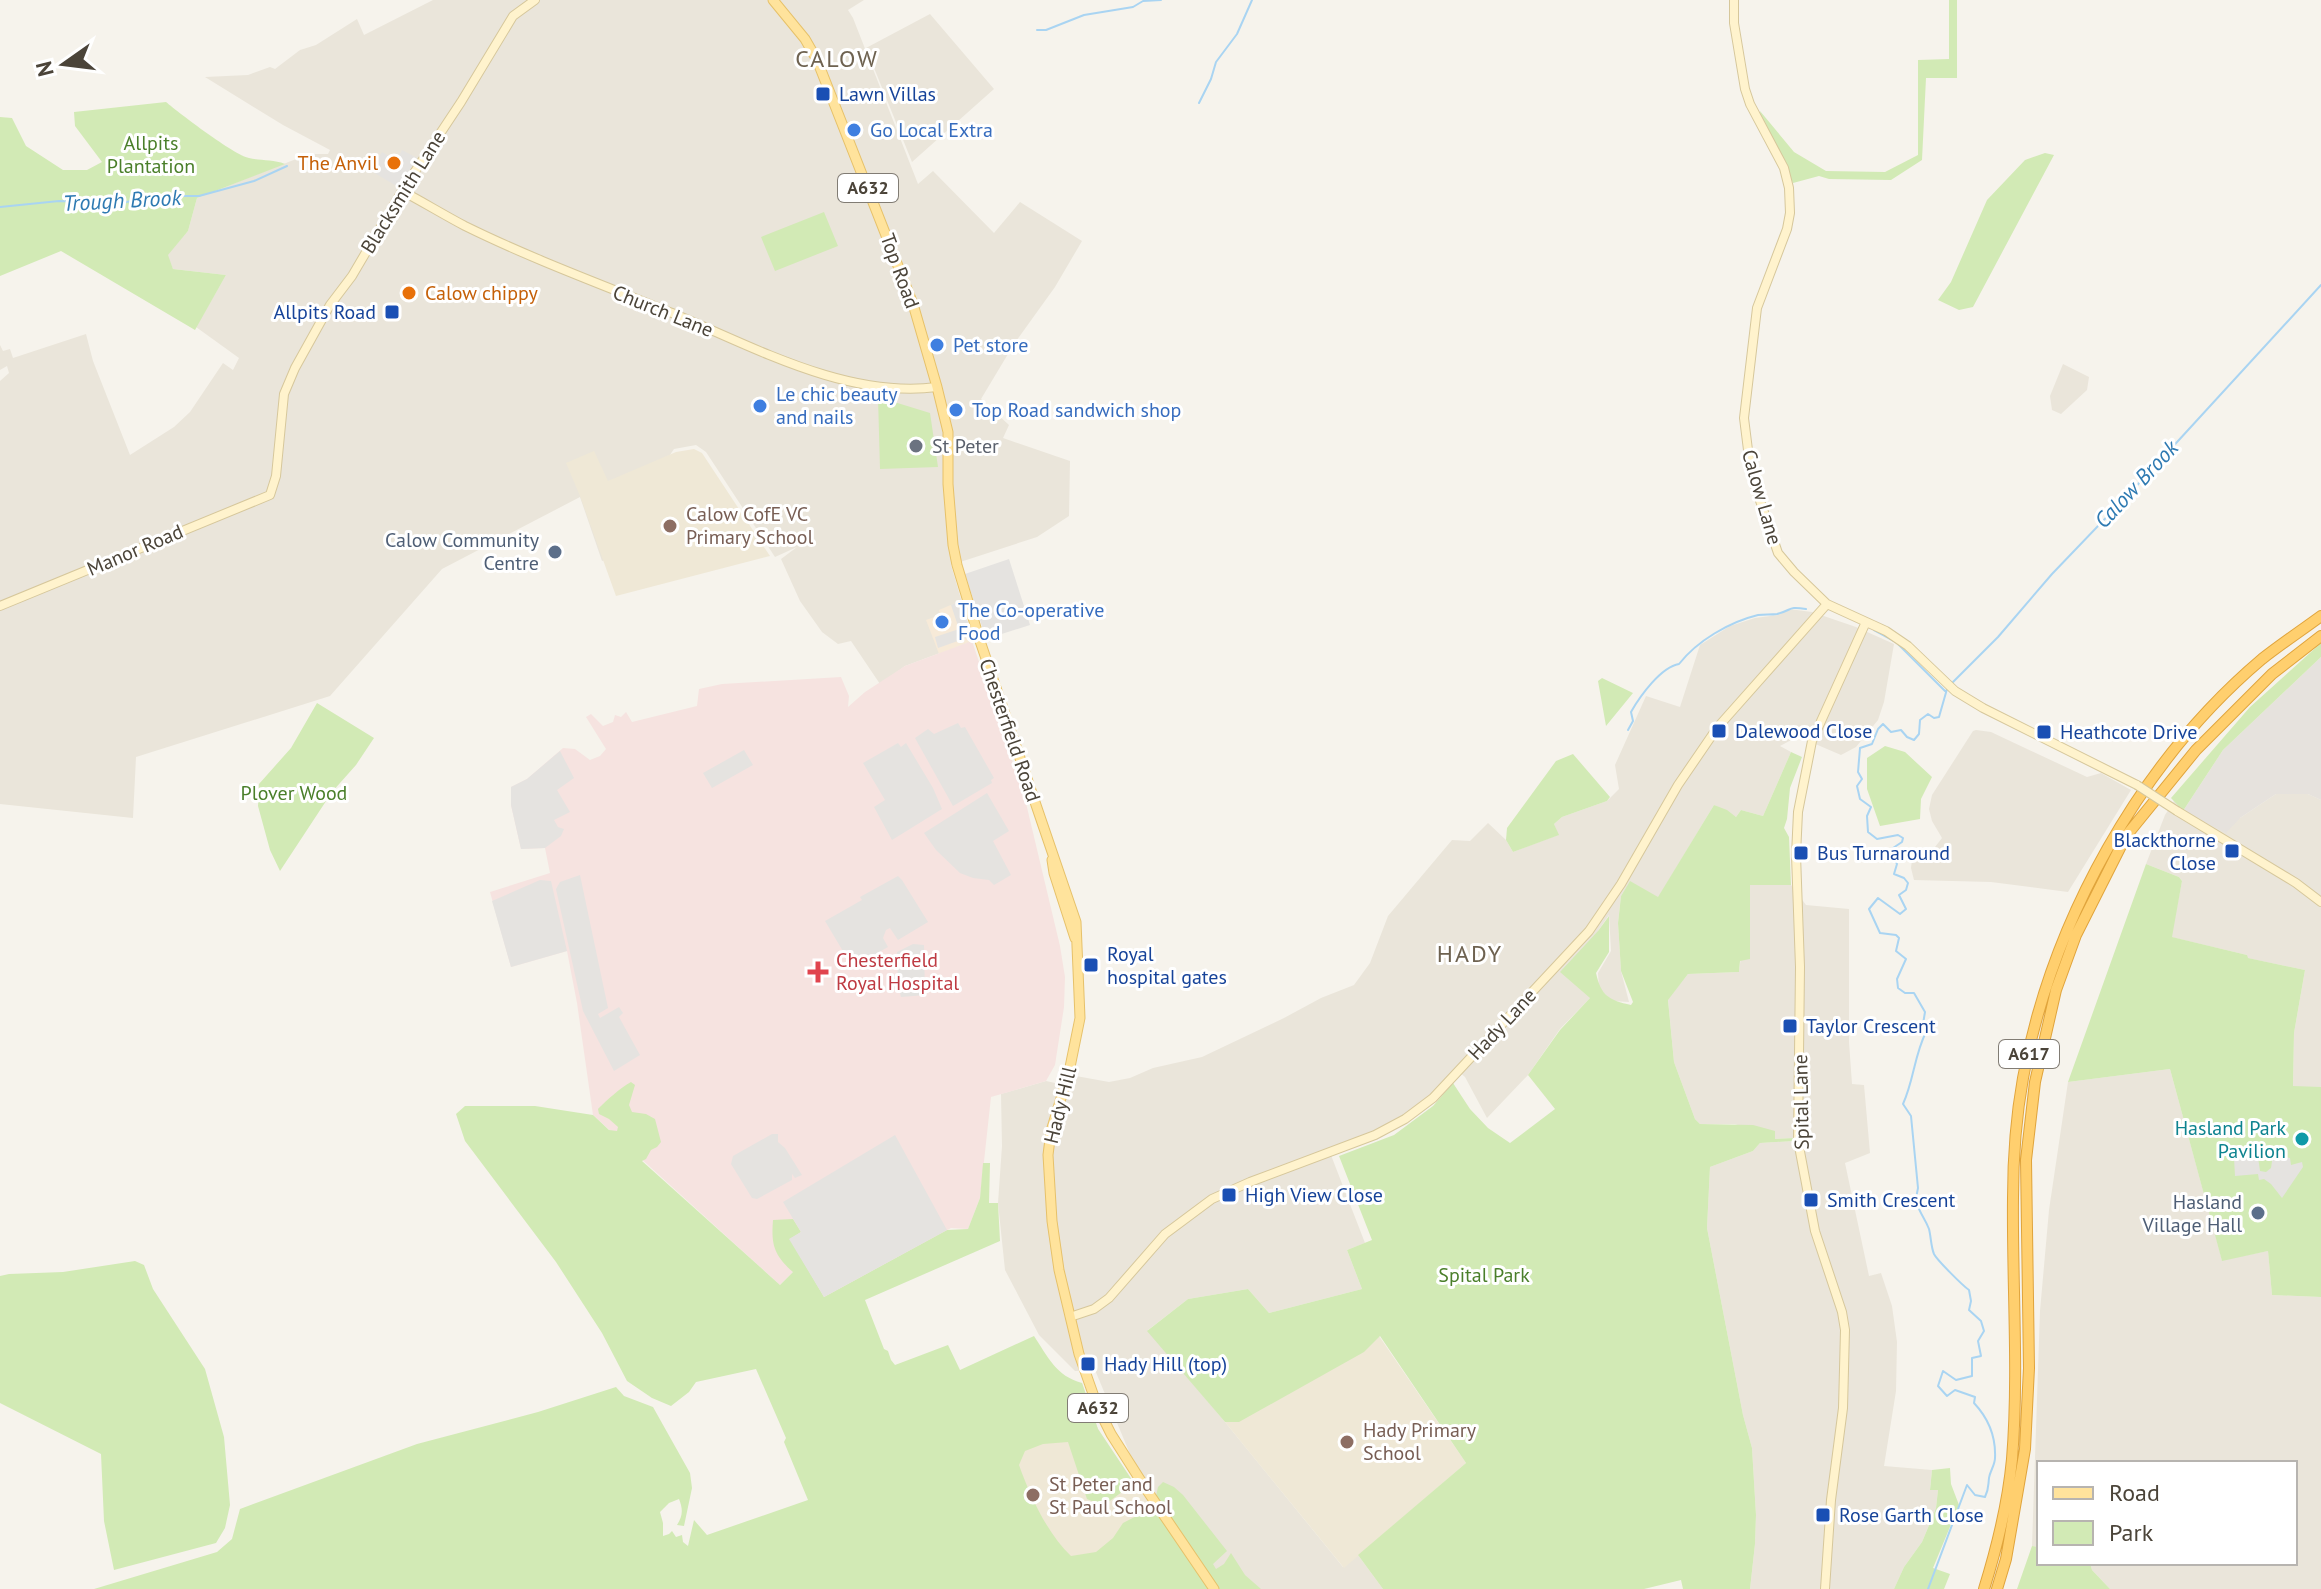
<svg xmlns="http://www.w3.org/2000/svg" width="2321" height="1589" viewBox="0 0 2321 1589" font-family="'PT Sans',sans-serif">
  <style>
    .residential { fill: #eae5da }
    .commercial { fill: #f7ead8 }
    .industrial { fill: #e6e2dd }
    .education { fill: #efe8d6 }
    .medical { fill: #f6e3e0 }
    .green { fill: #d2eab5 }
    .parking { fill: #e5e3e0 }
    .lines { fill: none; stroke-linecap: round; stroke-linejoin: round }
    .stream { stroke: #a9d4f2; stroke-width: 2 }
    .secondary-casing { stroke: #d6c79b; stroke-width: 10 }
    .primary-casing { stroke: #e6c16a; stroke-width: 11 }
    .highway-casing { stroke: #e0a43c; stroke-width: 12 }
    .secondary { stroke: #fff3cd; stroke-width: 8 }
    .primary { stroke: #ffe39c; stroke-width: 9 }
    .highway { stroke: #ffcf6e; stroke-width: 10 }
    .secondary-bridge-casing { stroke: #d6c79b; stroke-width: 10; stroke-linecap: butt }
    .secondary-bridge { stroke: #fff3cd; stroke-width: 8 }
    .transit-dot { fill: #1a4fb4; stroke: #fff; stroke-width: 3 }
    .shop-dot { fill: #3f7fe0; stroke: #fff; stroke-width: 3 }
    .food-dot { fill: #e8710a; stroke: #fff; stroke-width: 3 }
    .worship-dot { fill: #6b7280; stroke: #fff; stroke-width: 3 }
    .education-dot { fill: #8d6e63; stroke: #fff; stroke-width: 3 }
    .service-dot { fill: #5c6f8a; stroke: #fff; stroke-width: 3 }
    .health-dot { fill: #e0444e; stroke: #fff; stroke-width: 3 }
    .culture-dot { fill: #0f9aa8; stroke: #fff; stroke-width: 3 }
    .labels { text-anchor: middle; stroke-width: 6; stroke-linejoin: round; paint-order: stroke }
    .shield { fill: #fff; stroke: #817c74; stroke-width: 2 }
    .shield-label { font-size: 18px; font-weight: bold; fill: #4b4439 }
    .transit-label { font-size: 20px; fill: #164399; stroke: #fff; text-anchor: start }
    .shop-label { font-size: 20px; fill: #366cbe; stroke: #fff; text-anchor: start }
    .park-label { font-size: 20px; fill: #4a7f2a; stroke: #fff }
    .food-label { font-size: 20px; fill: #c56008; stroke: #fff; text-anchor: end }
    .street-label { font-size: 20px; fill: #4b4439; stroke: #fff }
    .worship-label { font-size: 20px; fill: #5b616d; stroke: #fff; text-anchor: start }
    .education-label { font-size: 20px; fill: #785e54; stroke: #fff; text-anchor: start }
    .service-label { font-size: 20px; fill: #4e5e75; stroke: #fff; text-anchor: end }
    .health-label { font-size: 20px; fill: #be3a42; stroke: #fff; text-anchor: start }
    .culture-label { font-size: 20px; fill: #0d838f; stroke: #fff; text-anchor: end }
    .water-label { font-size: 22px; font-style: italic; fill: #2e7ab2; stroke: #fff }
    .quarter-label { font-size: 24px; letter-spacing: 2px; fill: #6e6250; stroke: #fff }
  </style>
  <rect width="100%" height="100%" fill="#f6f3ec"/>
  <path class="residential" d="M433,0H864L848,10L853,18L918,184L933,171L994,233L1020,202L1082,241L1055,287L1014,344L981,399L1009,425L1003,438L1070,461L1069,516L1037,537L951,565L972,636V641L905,666L880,684L851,641L838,644L822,632L800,601L781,559L797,547L775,557L706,452L696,445L674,449L657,474L638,548L602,561L580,497L442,569L330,696L136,757L133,818L0,804V381L9,373L7,366L0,370V345L3,351L10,349L13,358L86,334L93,361L130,455L174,427L190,412L223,363L233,370L239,358L196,327L226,275L173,269L167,255L188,231L197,198L309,154H328L330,150L283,125L205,77L248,75L270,67L275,69L300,50L316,45L357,19L364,35Z
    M930,14L994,89L912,162L866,48Z
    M2063,364L2089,377L2087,390L2061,414L2052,410L2050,396Z
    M1789,609L1812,612L1856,627L1894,644L1884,702L1878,720L1856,747L1841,755L1806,740L1795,738L1780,746L1791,752L1763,816L1741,810L1736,817L1714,805L1658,898L1630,882L1621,896L1618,923L1621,971L1629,1002L1612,1001L1599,988L1598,973L1611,951L1609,915L1598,931L1590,998L1560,1029L1528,1075L1487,1118L1465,1077L1457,1070L1435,1092L1400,1118L1367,1136L1329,1150L1365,1243L1347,1250L1362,1289L1269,1313L1248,1289L1188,1299L1148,1330L1225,1422L1343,1567L1358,1555L1383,1589H1219L1161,1505L1130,1454L1095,1370L1075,1371L1039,1335L1005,1270L998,1203L1002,1146L1001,1094L1046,1081L1055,1083L1076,1076L1109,1082L1130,1078L1153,1068L1202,1057L1284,1018L1321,998L1354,985L1370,963L1388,916L1452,840L1470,841L1488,823L1506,840L1513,852L1558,835L1554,824L1562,817L1607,801L1619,789L1615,765L1646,696L1680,707L1700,645L1730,626L1755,618L1778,615Z
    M1976,730L1991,732L2087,777L2101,773L2131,790L2068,892L1991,882L1914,880L1911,868L1912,860L1917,854L1928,856L1942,838L1932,821L1929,809L1932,795L1973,731Z
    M2276,794H2308L2321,800V1087H2293L2294,1033L2305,970L2247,958V955L2171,937L2182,881L2179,877L2146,864L2165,815L2174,801L2183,811L2240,818Z
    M1750,885H1791L1806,905L1849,909V1042L1852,1084L1864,1085L1870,1153L1845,1163L1869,1276L1881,1273L1892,1306L1897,1342L1896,1391L1884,1466L1932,1470L1930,1489L1938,1490L1936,1508L1930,1523L1922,1542L1904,1567L1894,1589H1750L1755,1544L1756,1515L1752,1448L1743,1415L1707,1228L1710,1167L1753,1151L1760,1143L1794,1141L1793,1138L1775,1139L1735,1124H1700L1695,1119L1674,1062L1668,999L1688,974L1739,972Z
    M2170,1069L2222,1260L2268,1251L2272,1295L2321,1297V1589H2110L2092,1570L2090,1563H2295V1463H2039V1547L2032,1546L2040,1311L2049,1210L2068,1082Z"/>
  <path class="commercial" d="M960,601L972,636V641L939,654L926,620L940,615L939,610Z"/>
  <path class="industrial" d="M2321,657V800L2308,794H2276L2240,818L2226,833L2183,811L2223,750Z"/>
  <path class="education" d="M694,449L702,453L770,556L616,596L580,496L566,463L594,451L608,481L676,452Z
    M1379,1336L1466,1463L1344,1568L1225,1422Z
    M1082,1383L1098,1429L1134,1483L1154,1507L1210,1589H961L933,1458L1072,1385Z"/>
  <path class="medical" d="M972,641L1025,799L1060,946L1065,977L1064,1007L1055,1065L1046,1081L991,1097L980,1198L968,1229L951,1228L824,1297L793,1272L780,1285L593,1115L577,1003L567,951L511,967L490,892L550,873L545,848L521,849L511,805V787L527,779L563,748L575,749L590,760L600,756L606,749L586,717L591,714L603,726L613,722L615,715L621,717L626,712L632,722L697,706L699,689L722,684L841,677L849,696L848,707L865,692L905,666Z"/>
  <path class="green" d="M1949,0H1957V78H1926L1922,160L1891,180L1829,179L1819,176L1793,183L1761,119L1760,111L1794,152L1826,171L1885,172L1918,155V60L1949,59Z
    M166,102C179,113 234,155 249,158C261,161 273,159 285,164L197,198L188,231L168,255L173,269L226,275L195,330L61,251L0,276V117L12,118L26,146L63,170H87L102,162L75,126L74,112Z
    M2045,153L2054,155L1973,307L1959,310L1938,300L1951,282L1987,200L2025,160Z
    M824,212L838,246L775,271L761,237Z
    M878,397L930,413L938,467L880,469Z
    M2321,643V657L2223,750L2183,811L2171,798L2250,707Z
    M1602,678L1633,693L1606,726L1598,681Z
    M317,703L374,738L356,765L332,792L280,871L270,850L258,806L259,784L291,748Z
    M1885,746L1905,752L1932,777L1921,799L1920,819L1880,826L1867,789V758Z
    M1791,752L1802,757L1790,788L1787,819L1784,828L1789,837L1791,885H1750V959L1740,961L1739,972L1688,974L1668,1000L1674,1062L1695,1119L1700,1124L1753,1125L1775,1131V1139L1794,1138V1141L1760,1143L1753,1151L1710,1167L1707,1228L1743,1415L1752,1448L1756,1515L1755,1544L1750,1589H1683L1681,1580L1644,1589H1383L1358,1555L1466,1463L1380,1336L1364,1352L1239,1422H1225L1147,1331L1188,1299L1248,1289L1269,1313L1362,1289L1347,1250L1372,1240L1339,1156L1394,1135L1433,1106L1453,1083L1470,1109L1488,1128L1510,1143L1555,1109L1528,1075L1560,1030L1590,998L1560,972L1598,931L1609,916V952L1596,973C1601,996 1609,1000 1631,1005L1633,1002L1621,971L1618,923L1621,896L1630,881L1658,897L1714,805L1727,810L1736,817L1741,810L1763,816Z
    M1573,754L1610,797L1607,801L1562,817L1554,824L1559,835L1513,852L1506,840L1507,828L1556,761Z
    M2146,864L2179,877L2182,881L2172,937L2247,955L2248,958L2305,970L2294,1033L2293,1086L2321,1087V1297L2272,1295L2268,1251L2222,1261L2170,1069L2068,1082Z
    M631,1082L635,1085L629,1105L632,1112L646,1114L655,1119L661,1142L657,1147L651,1150L646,1159L642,1161L780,1285L793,1272C774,1255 771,1245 773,1220L793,1219L801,1232L790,1239L824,1297L947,1230L968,1229L980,1198L983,1163H990L989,1203H998L1000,1241L865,1300L884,1349L888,1351L891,1360L895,1365L948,1345L960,1370L1034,1336C1048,1357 1056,1376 1082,1383L1098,1429L1134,1483L1103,1506L1087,1499L1068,1442L1043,1444L1025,1451L1019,1465C1030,1496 1047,1533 1071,1556L1096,1552L1113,1538L1123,1523L1154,1507L1210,1589H94L217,1552L232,1539L240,1509L417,1444L538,1412L616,1387L624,1396L653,1407L690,1473L692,1488L684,1526L677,1525C683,1516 683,1509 679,1499L669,1503L660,1512L663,1523V1536L669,1534L672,1531L676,1537L682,1535L683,1542L688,1546L694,1520L707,1535L808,1500L784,1442L786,1438L756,1369L696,1382L689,1392L671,1406L652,1398L627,1381L602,1333L556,1262L465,1141L456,1114L465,1106H535L593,1115L609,1130L617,1131L618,1127L609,1119L599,1114L598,1109C607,1100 620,1088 631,1082Z
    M135,1261L144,1265L153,1289L205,1369L224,1437L230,1505L225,1528L216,1543L114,1570L104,1521L101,1454L0,1403V1276L9,1274L63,1272Z
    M1950,1468L1951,1484L1959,1505L1933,1568L1950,1574L1944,1589H1894L1904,1567L1922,1542L1930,1523L1936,1508L1938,1490H1930L1932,1470Z
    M1163,1482L1174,1487L1183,1495L1227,1551L1213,1564L1216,1569L1224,1564L1231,1553L1245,1575L1261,1589H1219L1156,1496L1158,1487Z
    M2032,1546L2039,1547V1563H2090L2092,1570L2110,1589H2017Z"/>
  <path class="parking" d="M402,150L417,158L400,188L371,171L382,152L392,158L386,168L393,173L401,159L399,156Z
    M1009,559L1030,625L986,639L965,574Z
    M960,601L972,636L938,648L935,637L959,629L951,605Z
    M958,723L961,728L965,727L994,778L991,780L992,783L953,806L915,738L928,729L934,734Z
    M898,743L901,747L906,743L933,788L942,809L892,840L874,807L885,800L863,763Z
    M744,750L753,765L712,788L703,773Z
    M560,751L574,778L557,790L570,812L554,820L558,827L564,829L561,836L545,848L521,849L511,805V787L527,779Z
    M987,793L1009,831L993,841L1011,875L994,885L989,880L973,878L960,873L936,850L924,833Z
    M580,875L608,1008L598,1014L600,1018L619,1007L623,1013L619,1017L640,1055L614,1071L583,1011L556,889L560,882Z
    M898,876L902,880L928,922L898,940L890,928L886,930L883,938L888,947L865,960L858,958L850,963L825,921L862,900L860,897Z
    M540,880L551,881L567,951L511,967L492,901Z
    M913,944L924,945L925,995L901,997L898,985L897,952Z
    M772,1134H778V1142L785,1148L802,1175L795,1178L792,1174V1180L757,1199L752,1198L731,1164L733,1156Z
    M895,1135L947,1230L824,1297L789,1239L801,1232L783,1202Z
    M2273,1155L2290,1158L2291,1165L2302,1162L2303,1167L2282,1198L2271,1184L2264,1179L2259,1180L2258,1174L2235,1176L2234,1158L2258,1157L2260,1171L2266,1172L2271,1168Z"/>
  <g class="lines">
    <path class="stream" d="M1037,30H1046L1084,15L1133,7L1143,1L1161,0
      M1199,103L1211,79L1216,62L1237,34L1252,0
      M0,207L59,201L119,203L167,196H199L254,181L287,166
      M1874,630L1896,642L1945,691
      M1952,683L1998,637L2052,574L2145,477L2321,285
      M1628,730L1633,721L1631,712C1640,696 1661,667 1679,664C1697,641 1729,622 1758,615C1764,614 1771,615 1777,614C1793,610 1787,606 1806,609
      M1928,1589L1967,1485L1975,1495L1985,1497C1989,1489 1988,1486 1989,1478C1990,1471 1995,1465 1995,1458C1996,1437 1989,1419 1974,1403L1975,1397L1955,1390L1947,1396L1938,1386L1943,1371L1956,1380L1972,1376V1358L1981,1356L1978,1341L1984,1331L1981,1321L1969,1310L1971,1301L1969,1290C1962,1285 1937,1260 1934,1254C1931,1247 1931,1237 1929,1229C1923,1213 1913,1208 1918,1188L1911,1116L1903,1104C1914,1080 1914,1056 1926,1032L1923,1024L1925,1012L1914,993H1905L1898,988L1897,979L1906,959L1896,951L1899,938L1896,935L1880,933L1869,909L1878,898L1900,914L1906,909L1899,895L1906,890L1908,883L1904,878L1894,874L1897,864L1890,850L1902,842L1903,838L1898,835L1877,839L1868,832L1867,816L1871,807L1860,799L1857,786L1862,779L1858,772L1860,748L1872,744L1878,729L1883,724L1891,732L1901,730L1907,737L1914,740L1919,734L1920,720L1928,714L1934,718L1939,717L1947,689"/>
    <g class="secondary-casing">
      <path id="secondary" d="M1734,0V23L1745,89L1750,104L1784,168L1789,188L1790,213L1787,229L1757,308L1744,418L1749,458L1756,489L1778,553L1794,572L1827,604L1886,631L1908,646L1955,691L1983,708L2137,785
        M402,191C423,202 444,215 465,226C532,259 603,285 672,313C754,347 847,399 937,387
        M0,606L270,495L276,476L284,394L295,368L330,305L352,276L402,191L461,102L513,16L535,0
        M2177,811L2296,883L2321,902
        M1070,1317L1094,1309L1109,1298L1165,1234L1212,1199L1250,1182L1375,1135L1405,1119L1433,1098L1589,931L1621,884L1678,785L1717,728L1827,604
        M1825,1589L1831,1500L1843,1408L1845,1330L1842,1312L1815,1231L1798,1141L1800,967L1796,855L1798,812L1812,741L1866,622"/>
    </g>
    <g class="primary-casing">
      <path id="primary" d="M773,0L805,39L817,60L913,304L937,387L948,432V484L953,545L957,565L980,641L1076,922L1080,1018L1069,1072L1051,1131L1048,1155L1052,1221L1059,1270L1079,1354L1098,1408L1111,1434L1146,1489L1214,1589
        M1052,860L1054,873L1075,938"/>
    </g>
    <g class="highway-casing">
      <path id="highway" d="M1984,1589C1997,1547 2008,1503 2012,1459C2019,1372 2012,1285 2013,1198C2013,1158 2016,1117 2023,1078C2052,921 2140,762 2262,659C2281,644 2302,630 2321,616
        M1997,1589L2006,1559L2025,1449L2029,1368L2026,1160L2035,1082L2056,990L2076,935L2126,836L2196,750L2272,674L2321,636"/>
    </g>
    <use href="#secondary" class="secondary"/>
    <use href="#primary" class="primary"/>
    <use href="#highway" class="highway"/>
    <g class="secondary-bridge-casing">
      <path id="secondary-bridge" d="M2137,785L2177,811"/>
    </g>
    <use href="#secondary-bridge" class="secondary-bridge"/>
  </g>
  <g class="transit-dot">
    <rect x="815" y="86" width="16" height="16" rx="4"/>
    <rect x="384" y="304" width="16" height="16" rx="4"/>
    <rect x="1711" y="723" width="16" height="16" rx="4"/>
    <rect x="2036" y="724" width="16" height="16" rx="4"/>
    <rect x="2224" y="843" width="16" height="16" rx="4"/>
    <rect x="1793" y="845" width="16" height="16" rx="4"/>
    <rect x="1083" y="957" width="16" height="16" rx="4"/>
    <rect x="1782" y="1018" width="16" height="16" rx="4"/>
    <rect x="1221" y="1187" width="16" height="16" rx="4"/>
    <rect x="1803" y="1192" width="16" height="16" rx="4"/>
    <rect x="1080" y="1356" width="16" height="16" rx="4"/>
    <rect x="1815" y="1507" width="16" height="16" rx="4"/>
  </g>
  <g class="shop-dot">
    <circle cx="854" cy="130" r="8"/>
    <circle cx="937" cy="345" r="8"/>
    <circle cx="760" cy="406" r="8"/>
    <circle cx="956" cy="410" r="8"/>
    <circle cx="942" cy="622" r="8"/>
  </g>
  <g class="food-dot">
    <circle cx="394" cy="163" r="8"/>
    <circle cx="409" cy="293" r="8"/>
  </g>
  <circle class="worship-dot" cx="916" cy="446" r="8"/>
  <g class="education-dot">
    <circle cx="670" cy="526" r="8"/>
    <circle cx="1347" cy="1442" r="8"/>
    <circle cx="1033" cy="1495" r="8"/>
  </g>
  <g class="service-dot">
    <circle cx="555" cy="552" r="8"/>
    <circle cx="2258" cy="1213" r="8"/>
  </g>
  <path class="health-dot" d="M814 960h8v8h8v8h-8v8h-8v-8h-8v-8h8z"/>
  <circle class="culture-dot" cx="2302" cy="1139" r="8"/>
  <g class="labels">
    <g class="shield">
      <rect x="838" y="174" width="60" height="28" rx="6"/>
      <rect x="1999" y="1040" width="60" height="28" rx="6"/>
      <rect x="1068" y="1394" width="60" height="28" rx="6"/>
    </g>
    <g class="shield-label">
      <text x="868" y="194">A632</text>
      <text x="2029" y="1060">A617</text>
      <text x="1098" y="1414">A632</text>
    </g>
    <g class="transit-label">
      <text x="839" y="101">Lawn Villas</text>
      <text x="376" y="319" text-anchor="end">Allpits Road</text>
      <text x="1735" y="738">Dalewood Close</text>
      <text x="2060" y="739">Heathcote Drive</text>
      <text x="2216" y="847" text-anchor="end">Blackthorne<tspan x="2216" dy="23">Close</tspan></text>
      <text x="1817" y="860">Bus Turnaround</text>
      <text x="1107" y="961">Royal<tspan x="1107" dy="23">hospital gates</tspan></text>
      <text x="1806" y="1033">Taylor Crescent</text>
      <text x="1245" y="1202">High View Close</text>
      <text x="1827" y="1207">Smith Crescent</text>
      <text x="1104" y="1371">Hady Hill (top)</text>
      <text x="1839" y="1522">Rose Garth Close</text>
    </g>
    <g class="shop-label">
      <text x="870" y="137">Go Local Extra</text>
      <text x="953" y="352">Pet store</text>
      <text x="776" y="401">Le chic beauty<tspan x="776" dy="23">and nails</tspan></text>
      <text x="972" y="417">Top Road sandwich shop</text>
      <text x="958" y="617">The Co-operative<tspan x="958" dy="23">Food</tspan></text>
    </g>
    <g class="park-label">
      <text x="151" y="150">Allpits<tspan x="151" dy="23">Plantation</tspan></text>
      <text x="294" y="800">Plover Wood</text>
      <text x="1484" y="1282">Spital Park</text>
    </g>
    <g class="food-label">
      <text x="378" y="170">The Anvil</text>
      <text x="425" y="300" text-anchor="start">Calow chippy</text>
    </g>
    <g class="street-label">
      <text transform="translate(403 192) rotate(-58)" y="7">Blacksmith Lane</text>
      <text transform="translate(900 271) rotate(70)" y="7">Top Road</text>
      <text transform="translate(663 311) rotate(22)" y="7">Church Lane</text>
      <text transform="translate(1762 497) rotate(74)" y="7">Calow Lane</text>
      <text transform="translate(135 550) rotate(-23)" y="7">Manor Road</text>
      <text transform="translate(1010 730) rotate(71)" y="7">Chesterfield Road</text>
      <text transform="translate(1502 1024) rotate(-47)" y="7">Hady Lane</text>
      <text transform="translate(1801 1102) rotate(-91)" y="7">Spital Lane</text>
      <text transform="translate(1060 1105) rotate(-76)" y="7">Hady Hill</text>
    </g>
    <g class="worship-label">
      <text x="932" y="453">St Peter</text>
    </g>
    <g class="education-label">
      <text x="686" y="521">Calow CofE VC<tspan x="686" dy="23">Primary School</tspan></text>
      <text x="1363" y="1437">Hady Primary<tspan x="1363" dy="23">School</tspan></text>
      <text x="1049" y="1491">St Peter and<tspan x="1049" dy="23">St Paul School</tspan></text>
    </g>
    <g class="service-label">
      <text x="539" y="547">Calow Community<tspan x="539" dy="23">Centre</tspan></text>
      <text x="2242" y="1209">Hasland<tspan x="2242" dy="23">Village Hall</tspan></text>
    </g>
    <g class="health-label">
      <text x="836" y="967">Chesterfield<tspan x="836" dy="23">Royal Hospital</tspan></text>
    </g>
    <g class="culture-label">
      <text x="2286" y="1135">Hasland Park<tspan x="2286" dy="23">Pavilion</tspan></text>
    </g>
    <g class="water-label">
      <text transform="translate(122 200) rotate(-3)" y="8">Trough Brook</text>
      <text transform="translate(2136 484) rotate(-47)" y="8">Calow Brook</text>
    </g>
    <g class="quarter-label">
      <text x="837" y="67">CALOW</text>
      <text x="1470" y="962">HADY</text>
    </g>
  </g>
  <rect x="2037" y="1461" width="260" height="104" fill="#ffffff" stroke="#b7b4b0" stroke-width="2"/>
  <rect x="2053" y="1487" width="40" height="12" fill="#ffe39c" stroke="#b7b4b0" stroke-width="2"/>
  <text x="2109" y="1501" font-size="24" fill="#4b4439">Road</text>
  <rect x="2053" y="1521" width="40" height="24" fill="#d2eab5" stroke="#b7b4b0" stroke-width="2"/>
  <text x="2109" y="1541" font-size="24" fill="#4b4439">Park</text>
  <g transform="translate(64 64) rotate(256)" stroke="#ffffff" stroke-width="6" paint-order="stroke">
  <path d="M0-6L14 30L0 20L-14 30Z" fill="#4b4439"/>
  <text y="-12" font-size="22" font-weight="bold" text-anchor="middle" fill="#4b4439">N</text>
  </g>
</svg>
